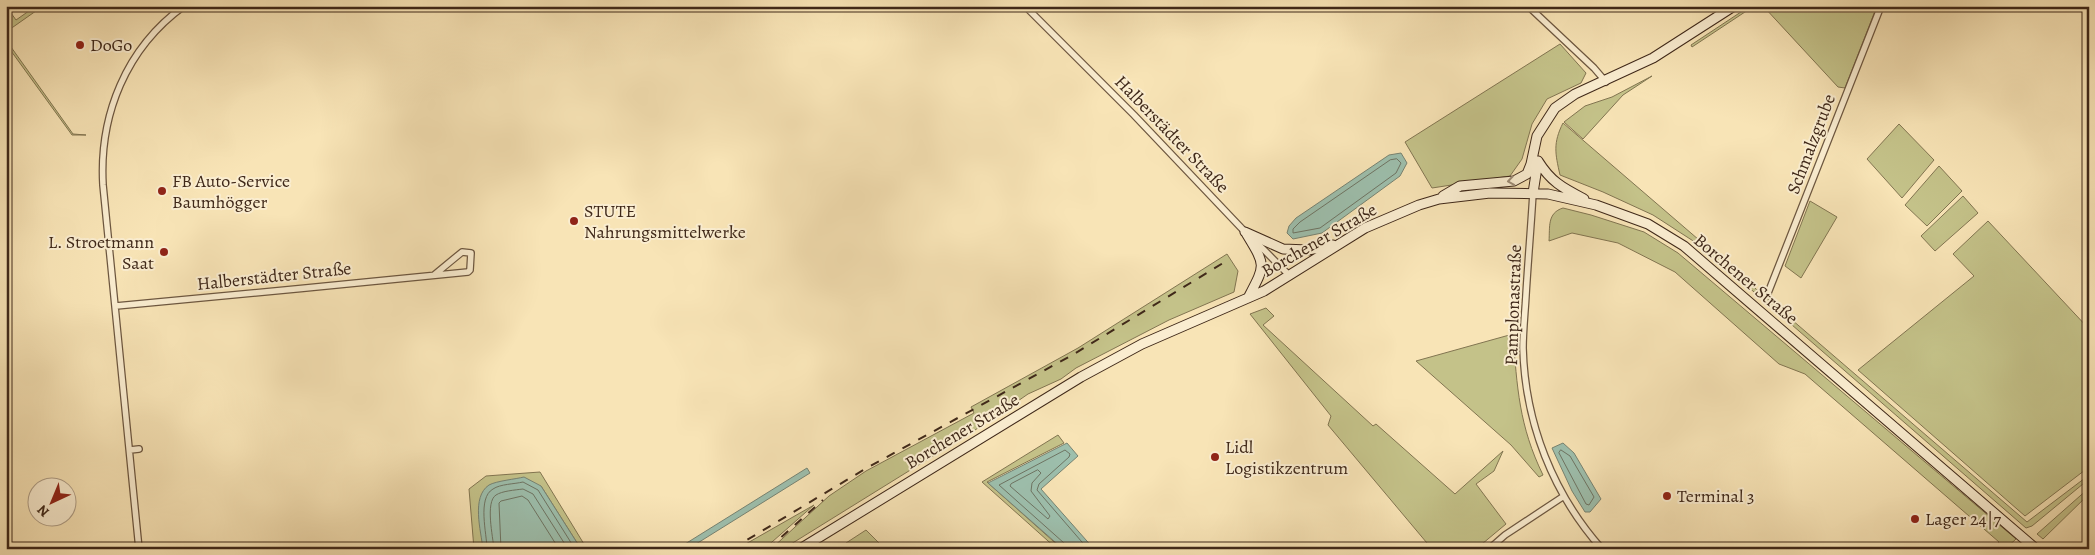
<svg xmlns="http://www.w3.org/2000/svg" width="2095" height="555" viewBox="0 0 2095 555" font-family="Alegreya,serif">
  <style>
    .green { fill: #c4c289; stroke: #827551 }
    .water { fill: #9dbfad; stroke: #778372 }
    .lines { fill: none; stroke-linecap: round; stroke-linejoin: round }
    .shore { stroke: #6e7463; stroke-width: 1 }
    .minor-casing { stroke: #6d5740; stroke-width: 8 }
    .secondary-casing { stroke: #3f2819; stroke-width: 11 }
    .minor { stroke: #faedd0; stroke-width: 5.5 }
    .secondary { stroke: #faedd0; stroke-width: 9 }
    .rail { stroke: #3f2819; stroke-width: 2; stroke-dasharray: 9 9; stroke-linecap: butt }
    .oneway { stroke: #9c8a74 }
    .poi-dot { fill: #8f2418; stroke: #faedd0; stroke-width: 2 }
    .labels { text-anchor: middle; stroke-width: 4; stroke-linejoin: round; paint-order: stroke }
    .poi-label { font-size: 18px; fill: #3f2819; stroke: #faedd0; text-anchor: start }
    .street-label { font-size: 18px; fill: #3f2819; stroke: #faedd0 }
  </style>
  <rect width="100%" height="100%" fill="#f8e4b6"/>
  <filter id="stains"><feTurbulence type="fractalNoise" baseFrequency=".004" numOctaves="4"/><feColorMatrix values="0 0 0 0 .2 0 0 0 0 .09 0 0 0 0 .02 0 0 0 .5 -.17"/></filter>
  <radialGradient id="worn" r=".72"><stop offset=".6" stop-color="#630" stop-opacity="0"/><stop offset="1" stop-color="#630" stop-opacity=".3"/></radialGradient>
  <path class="green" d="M6,6L16,20L36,6H43L6,32Z
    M1750,6H1754L1692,47L1691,45Z
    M1877,6L1845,88L1838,87L1764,7Z
    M6,40L73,134L86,135H72L6,44Z
    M1560,44L1586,73L1581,83L1547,99L1532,124L1522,159L1510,176L1432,188L1405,142Z
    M1652,76L1623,95L1583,139L1564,122L1585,106L1612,97Z
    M1563,123L2027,522L2089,475V479L2032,526L2026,528L1701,246L1653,215L1603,192L1560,175C1555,153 1553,143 1563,123Z
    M1899,124L1934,160L1902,198L1867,159Z
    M1939,166L1962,191L1927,226L1905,205Z
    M1963,196L1978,213L1935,251L1921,236Z
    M1810,201L1837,217L1801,278L1785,266Z
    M1563,208L1591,215L1644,232L1678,253L2016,539L2005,549H1993L1999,542L1805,374L1779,364L1675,272L1618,243L1572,233L1549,241C1550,227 1547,213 1563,208Z
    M1988,221L2089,329V467L2025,516L1858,370L1974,276L1953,254Z
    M1227,254L1238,271L1234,292L1169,320L1076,368L1061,379L1028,394L995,417L991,413L980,418L983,425L783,549H771L829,496L866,471L974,413L971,407L1078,348Z
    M1266,308L1274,316L1263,325L1373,426L1376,424L1455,494L1503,451L1494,471L1476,484L1506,524L1476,549H1432L1328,425L1331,416L1250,314Z
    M1513,334C1517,387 1519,426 1543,475L1539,477L1511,445L1416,361Z
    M1058,435L1064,443L987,482L1062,549H1057L982,482Z
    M540,472L587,549H581L541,486L479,506L483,549H474L469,489L486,476Z
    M2089,488V494L2043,539L2037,534Z
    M814,505L764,549H737Z
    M866,530L885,549H852L846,543Z"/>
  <path class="water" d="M1401,153L1407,163L1400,176L1322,233L1293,239L1287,233L1289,226L1296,218L1389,155Z
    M1067,443L1078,456L1041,489L1094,549H1063L988,483Z
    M1563,443L1574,453L1601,499L1590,512H1585L1572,491L1552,448Z
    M807,468L810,473L688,549H677Z
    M524,477L541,486L581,549H483C481,531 471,497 489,485C496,481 516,479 524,477Z"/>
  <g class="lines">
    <path class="shore" d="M1397,159L1401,163L1396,173L1320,228L1293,233V229L1300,222L1390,160Z
      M1561,450L1570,456L1594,497L1589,505L1586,504L1559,453Z
      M1038,470L1041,473L1032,483L1031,491L1050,516L1048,519L1010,486L1011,484Z
      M487,549C487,534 477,498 493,489C500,484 515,484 523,482L538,490L575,549
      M494,549C493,537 485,502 496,495C502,491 515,490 523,489L533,494L568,549
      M501,549L499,503L501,501L522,496L528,500L559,549
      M1066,549L1064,543L999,485L1065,450L1070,454L1069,457L1039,484L1037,490L1088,549"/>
    <g class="minor-casing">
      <path id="minor" d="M1025,6L1134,115L1247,234
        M1528,6L1594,68L1606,82
        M1533,193C1531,227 1528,261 1526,295C1525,313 1523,331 1523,348C1525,423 1553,494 1602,549
        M1254,240L1290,276
        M1768,293L1881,6
        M116,306C233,295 351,284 468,272L470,270L471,253L462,252L434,275
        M130,450L139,449
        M139,549L103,185C99,115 126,48 184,6
        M1489,549L1505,535L1564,496"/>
    </g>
    <g class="secondary-casing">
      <path id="secondary" d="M1538,161C1551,182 1563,188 1584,199
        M1533,193L1538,161
        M1443,196L1460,186L1514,181L1527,174L1531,164L1537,136L1555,108L1575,94L1653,58L1734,6
        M1245,232L1283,249L1308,250L1333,245
        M1246,233C1266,266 1266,264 1248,298
        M800,549L1081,377L1142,344L1264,291L1365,228L1419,205L1439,199L1490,193L1548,194L1596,205L1648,224L1684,246L2036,549"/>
    </g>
    <use href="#minor" class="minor"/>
    <use href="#secondary" class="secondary"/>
    <path class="rail" d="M732,549L865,469L1074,354L1228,260
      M768,549L823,500"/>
  </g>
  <defs><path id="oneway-chevron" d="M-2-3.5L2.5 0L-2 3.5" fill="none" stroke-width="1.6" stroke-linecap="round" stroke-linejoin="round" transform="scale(1.25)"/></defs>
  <use class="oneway" href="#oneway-chevron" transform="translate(1511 181) rotate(171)"/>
  <g class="poi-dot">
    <circle cx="80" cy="45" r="5"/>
    <circle cx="162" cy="191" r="5"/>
    <circle cx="574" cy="221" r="5"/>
    <circle cx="164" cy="252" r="5"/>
    <circle cx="1215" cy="457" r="5"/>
    <circle cx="1667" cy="496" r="5"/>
    <circle cx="1915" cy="519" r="5"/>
  </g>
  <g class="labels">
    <g class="poi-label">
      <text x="90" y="51">DoGo</text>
      <text x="172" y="187">FB Auto-Service<tspan x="172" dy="21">Baumhögger</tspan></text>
      <text x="584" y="217">STUTE<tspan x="584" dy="21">Nahrungsmittelwerke</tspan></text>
      <text x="154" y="248" text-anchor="end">L. Stroetmann<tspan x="154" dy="21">Saat</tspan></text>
      <text x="1225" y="453">Lidl<tspan x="1225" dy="21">Logistikzentrum</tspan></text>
      <text x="1677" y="502">Terminal 3</text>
      <text x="1925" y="525">Lager 24|7</text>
    </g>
    <g class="street-label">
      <text transform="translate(1172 134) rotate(46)" y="6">Halberstädter Straße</text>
      <text transform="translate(1811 144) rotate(-69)" y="6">Schmalzgrube</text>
      <text transform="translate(1319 240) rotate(-30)" y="6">Borchener Straße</text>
      <text transform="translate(274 276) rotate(-6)" y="6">Halberstädter Straße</text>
      <text transform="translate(1746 279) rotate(40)" y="6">Borchener Straße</text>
      <text transform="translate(1513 305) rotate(-88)" y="6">Pamplonastraße</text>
      <text transform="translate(962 431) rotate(-31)" y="6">Borchener Straße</text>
    </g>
  </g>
  <rect width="2095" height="555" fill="none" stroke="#f8e4b6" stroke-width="25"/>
  <rect x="8" y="8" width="2080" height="540" fill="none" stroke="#3f2819" stroke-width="2.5"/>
  <rect x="12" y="12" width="2070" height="530" fill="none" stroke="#3f2819"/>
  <g transform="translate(52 502) rotate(224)"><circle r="24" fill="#faedd0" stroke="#af9e87"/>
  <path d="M0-4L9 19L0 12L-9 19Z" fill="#8f2418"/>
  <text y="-8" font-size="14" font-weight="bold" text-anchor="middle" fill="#3f2819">N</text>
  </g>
  <rect width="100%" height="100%" filter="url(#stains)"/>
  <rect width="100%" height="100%" fill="url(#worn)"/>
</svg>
